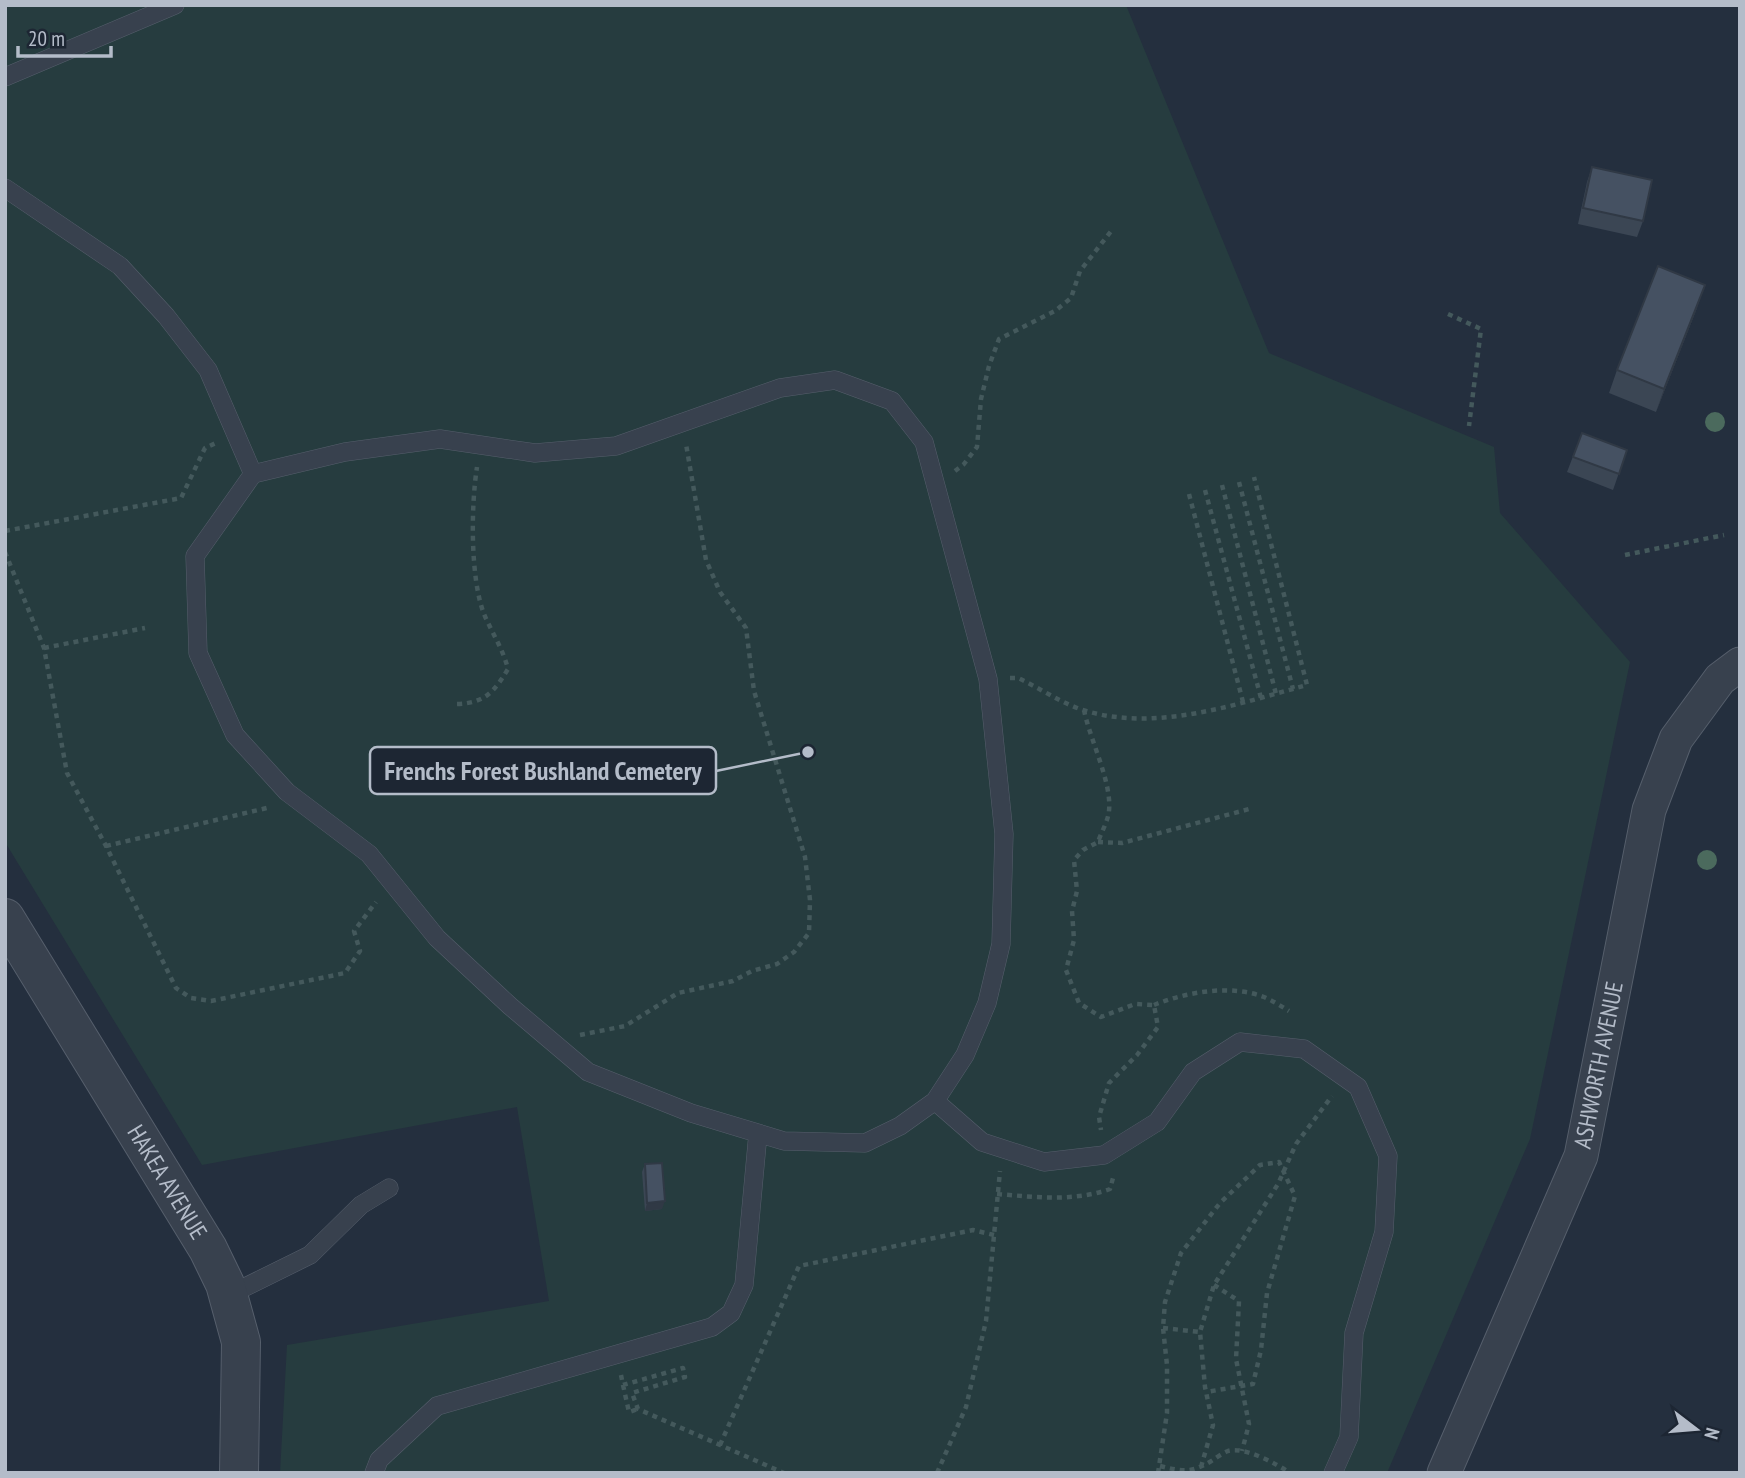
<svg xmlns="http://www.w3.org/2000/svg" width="1745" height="1478" viewBox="0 0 1745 1478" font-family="'PT Sans Narrow',sans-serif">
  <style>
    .green { fill: #263c3f }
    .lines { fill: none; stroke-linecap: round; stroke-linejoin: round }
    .service-casing { stroke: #565f6c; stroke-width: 19 }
    .minor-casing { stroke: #565f6c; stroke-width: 35 }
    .tertiary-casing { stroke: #565f6c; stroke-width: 40 }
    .path { stroke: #44595c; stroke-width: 4.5; stroke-dasharray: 5 5; stroke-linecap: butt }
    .service { stroke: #38414e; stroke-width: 18 }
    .minor { stroke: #38414e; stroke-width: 33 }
    .tertiary { stroke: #38414e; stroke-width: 38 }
    .tree { fill: #4b6a5d }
    .wall { fill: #3b4654 }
    .shaded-wall { fill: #303945 }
    .building { fill: #455162; stroke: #303945; stroke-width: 2 }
    .labels { text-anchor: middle; stroke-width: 6; stroke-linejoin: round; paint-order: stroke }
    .street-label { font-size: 24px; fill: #b4bcc9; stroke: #1d2633 }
    .leader { fill: none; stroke: #b4bcc9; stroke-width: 2.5 }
    .callout-dot { fill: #b4bcc9; stroke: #1d2633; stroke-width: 2.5 }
    .callout { fill: #1d2633; stroke: #b4bcc9; stroke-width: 2.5 }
    .callout-label { font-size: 26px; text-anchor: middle; font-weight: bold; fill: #b4bcc9 }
  </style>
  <rect width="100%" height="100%" fill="#242f3e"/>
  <path class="green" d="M5,5H1126L1269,353L1494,447L1500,513L1630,662L1530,1139L1387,1473H280L287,1345L549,1301L517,1107L202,1165L5,842Z"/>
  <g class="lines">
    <g class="service-casing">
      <path id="service" d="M5,77L175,5
        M5,188L120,266L166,316L208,370L253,474
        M835,380L892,401L924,442L988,679L1004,834L1001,944L987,1003L965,1055L935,1101L900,1126L865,1143L784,1141L691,1113L588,1072L510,1006L437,938L369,854L287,792L235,735L198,653L195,556L253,474L345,452L440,439L535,453L616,446L780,388Z
        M935,1101L982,1142L1044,1162L1104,1155L1157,1122L1193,1072L1240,1042L1304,1049L1358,1087L1388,1156L1384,1232L1354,1333L1349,1437L1333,1473
        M229,1295L310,1255L361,1205L389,1188
        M374,1473L379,1460L437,1406L712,1327L731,1313L744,1285L758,1133"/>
    </g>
    <g class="minor-casing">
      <g id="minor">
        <path id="s1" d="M1444,1473L1581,1156L1649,810L1676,739L1720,679L1740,664"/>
      </g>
    </g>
    <g class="tertiary-casing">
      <g id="tertiary">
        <path id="s2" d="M5,918L208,1249L225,1284L241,1342L239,1473"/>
      </g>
    </g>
    <path class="path" d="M1448,314L1481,329L1469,426
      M955,471L964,464L977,447L981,399L989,366L999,339L1055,311L1071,298L1080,271L1112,230
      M1239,482L1293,689
      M1222,485L1276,694
      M1205,490L1261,698
      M1189,494L1243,702
      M5,531L181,498L205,448L216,443
      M5,552L44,648L67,773L106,846L176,988L191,998L211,1001L345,973L360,951L354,931L376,902
      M1625,555L1724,535
      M44,648L145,628
      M1010,678H1018C1040,688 1062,704 1086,711C1158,732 1237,704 1307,685L1254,477
      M457,704C485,703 494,692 508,669C503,649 492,633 484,614C470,578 471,505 477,467
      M1084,710C1090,740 1112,782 1109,811C1108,821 1101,833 1098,842L1083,850L1074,860L1077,891L1072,911L1074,940L1066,970L1079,1003L1101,1017L1135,1004L1154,1005L1158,1027L1137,1055L1109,1083L1099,1117L1101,1130
      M1098,842L1122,843L1253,808
      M106,846L271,807
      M1154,1005C1186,992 1231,984 1264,997C1273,1001 1281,1006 1289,1011
      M580,1035L625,1026L678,993L733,981L752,971L777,964L794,952L809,933L810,900L805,857L754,691L746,628L720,592L706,560L686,444
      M997,1194C1036,1197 1073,1202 1110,1189L1113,1178
      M1214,1285L1239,1301L1236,1359L1249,1424L1242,1451
      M1163,1328L1200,1332
      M621,1375L623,1385L683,1368L685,1377L632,1393L638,1409L784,1473
      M623,1385L629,1412L638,1409
      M720,1445L799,1266L973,1230L994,1235
      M1160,1466C1184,1472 1192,1473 1213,1460C1217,1457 1223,1453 1228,1451C1244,1446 1277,1464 1290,1473
      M1201,1467L1213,1425L1205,1387L1200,1332L1214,1285L1278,1184L1296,1144L1332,1096
      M937,1473L966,1407L986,1321L1000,1171
      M1158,1473L1167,1413V1365L1163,1328L1165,1302L1181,1253L1220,1203L1260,1165L1279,1162L1295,1196L1267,1293L1261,1350L1253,1384L1206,1392"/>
    <use href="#service" class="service"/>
    <use href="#minor" class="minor"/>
    <use href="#tertiary" class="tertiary"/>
  </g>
  <g class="tree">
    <circle cx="1715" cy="422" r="10"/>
    <circle cx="1707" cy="860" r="10"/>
  </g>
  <path class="wall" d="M1592,167L1643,221L1637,237L1578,224L1587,182Z
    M1697,308L1656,412L1609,393L1617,370Z
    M1582,433L1627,450L1613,490L1567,472Z
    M645,1164L662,1209L645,1211L642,1172Z"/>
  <path class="shaded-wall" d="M1705,285L1697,308L1656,412L1664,389Z
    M665,1201L662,1209L645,1211L647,1203Z"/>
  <path class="building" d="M1592,167L1652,180L1643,221L1583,208Z
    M1658,266L1705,285L1664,389L1617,370Z
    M1582,433L1627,450L1619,474L1573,457Z
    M662,1163L665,1201L647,1203L645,1164Z"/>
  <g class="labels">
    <g class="street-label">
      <text dy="8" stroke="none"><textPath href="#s1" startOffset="438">ASHWORTH AVENUE</textPath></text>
      <text dy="8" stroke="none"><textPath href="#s2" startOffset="310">HAKEA AVENUE</textPath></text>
    </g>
  </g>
  <path class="leader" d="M808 752L716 771"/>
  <circle class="callout-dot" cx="808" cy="752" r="7"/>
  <rect class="callout" x="370" y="747" width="346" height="47" rx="7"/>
  <g class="callout-label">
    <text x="543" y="780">Frenchs Forest Bushland Cemetery</text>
  </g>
  <rect width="1745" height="1478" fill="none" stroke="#b4bcc9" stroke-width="14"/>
  <g transform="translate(1696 1429) rotate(106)" stroke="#1d2633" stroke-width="5" paint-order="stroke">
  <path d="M0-5L12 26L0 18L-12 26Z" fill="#b4bcc9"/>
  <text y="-10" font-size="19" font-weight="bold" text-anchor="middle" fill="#b4bcc9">N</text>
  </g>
  <path d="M18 46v10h93v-10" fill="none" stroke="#b4bcc9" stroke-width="3.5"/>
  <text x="28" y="46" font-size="21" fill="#b4bcc9" stroke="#1d2633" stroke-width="5" paint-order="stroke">20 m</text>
</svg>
